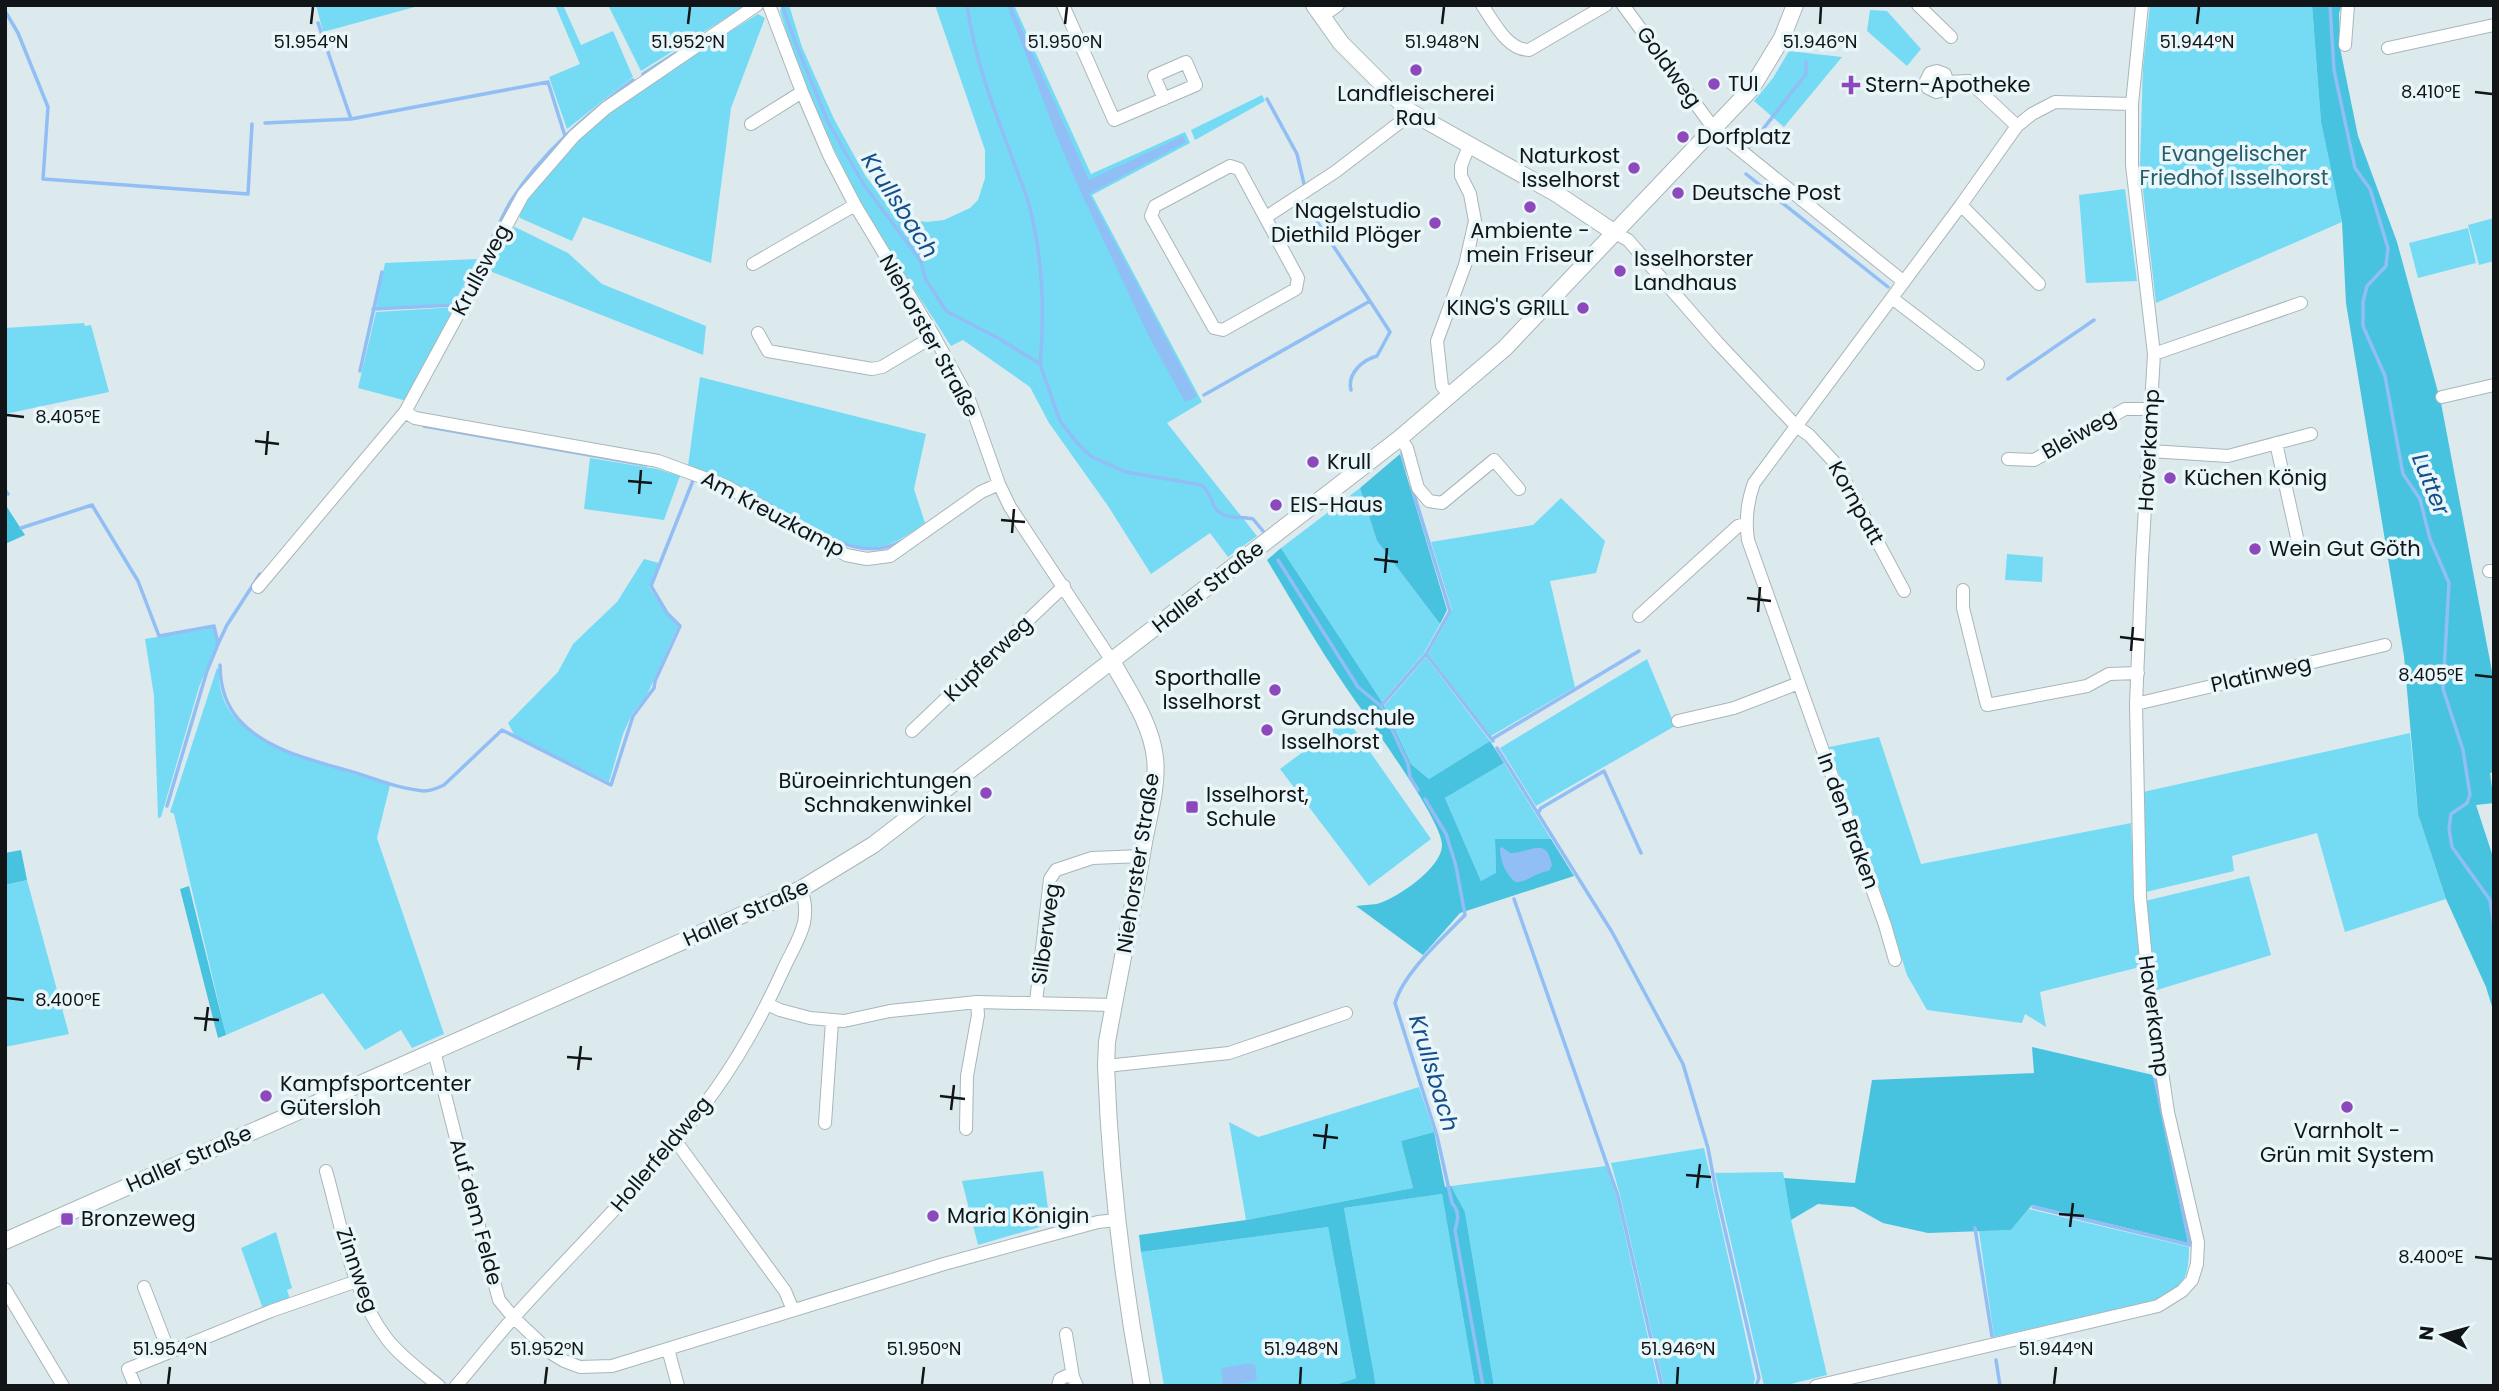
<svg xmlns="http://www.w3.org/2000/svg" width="2499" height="1391" viewBox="0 0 2499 1391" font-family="Poppins,sans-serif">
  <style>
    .green { fill: #75dbf5 }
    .forest { fill: #47c2df }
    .water { fill: #91bef5 }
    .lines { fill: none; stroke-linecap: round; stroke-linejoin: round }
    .stream { stroke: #91bef5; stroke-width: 3.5 }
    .minor-casing { stroke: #a9b6b9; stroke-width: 14 }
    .tertiary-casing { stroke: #a9b6b9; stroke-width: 18 }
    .minor { stroke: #fff; stroke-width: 12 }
    .tertiary { stroke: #fff; stroke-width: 16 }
    .ticks { fill: none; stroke: #111517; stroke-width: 2.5 }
    .poi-dot { fill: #8d48bc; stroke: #e9f6fa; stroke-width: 2.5 }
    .labels { text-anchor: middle; stroke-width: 7; stroke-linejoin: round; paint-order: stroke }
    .street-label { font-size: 21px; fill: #111517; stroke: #e9f6fa }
    .poi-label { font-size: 21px; fill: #111517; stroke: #e9f6fa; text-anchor: start }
    .park-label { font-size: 21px; fill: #295c69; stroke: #e9f6fa }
    .water-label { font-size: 23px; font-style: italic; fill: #144d89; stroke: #e9f6fa }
    .ticks-label { font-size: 18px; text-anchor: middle; fill: #111517; stroke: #e9f6fa; stroke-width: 7; stroke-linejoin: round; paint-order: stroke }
  </style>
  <rect width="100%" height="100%" fill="#dce9ed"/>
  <path class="green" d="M316,5H422L323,32Z
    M555,5H563L581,45L613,31L633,77L567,129L549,77L580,64Z
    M608,5H747L641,71Z
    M782,5H789L802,47L834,119L865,175L891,210L911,220L927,222L944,220L970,208L978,200L985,178V150L935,5H1014L1091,174L1185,132L1190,143L1092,195L1202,402L1167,423L1257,536L1228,557L1210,533L1151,574L1108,506L1049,423L1030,387L963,340L951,346C920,297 885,248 858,197C827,137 799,76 780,11Z
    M2150,5H2312L2321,122L2342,222L2156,303L2140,165L2143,67Z
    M1870,10L1887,11L1921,49L1907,66L1867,31Z
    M758,14L765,18L731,108L711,263L583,217L572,241L520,218L518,212L576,139L644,86Z
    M1789,51L1842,57L1784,127L1754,101L1773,78Z
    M1262,95L1265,101L1195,140L1191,130Z
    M2125,189L2137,281L2086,283L2079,195Z
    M2494,218V261L2479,265L2468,225Z
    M515,227L568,253L602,284L706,326L703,355L487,270L507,232Z
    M2468,228L2476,263L2418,278L2409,243Z
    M477,259L454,304L376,308L385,263Z
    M457,307L407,401L358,388L376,312Z
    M84,323L85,326L91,325L109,392L5,414V328Z
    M700,377L926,434L914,489L925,523C898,542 884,552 850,546L736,486L688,466Z
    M590,458L657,469L680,476L664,520L584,509Z
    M1360,488L1377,541L1440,624L1424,653L1382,702L1281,548Z
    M1561,498L1605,541L1596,573L1550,581L1575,687L1491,736L1428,654L1452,610L1431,542L1533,525Z
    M2007,554L2043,557L2042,582L2005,580Z
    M644,559L659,563L649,587L666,613L678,626L647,695L632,714L623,734L609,782L515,736L508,723L558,672L573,644L617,602Z
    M213,628L217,644L199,687L161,817L158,818L154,696L145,639Z
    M1426,657L1490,741L1429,779L1411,764L1384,706Z
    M1647,659L1675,726L1536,806L1500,748Z
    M217,668L219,669C216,729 275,748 322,764C345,771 367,779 390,785L377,838L444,1034L412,1048L401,1030L365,1050L323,993L226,1035L174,814L170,812Z
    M1347,719L1431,839L1369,886L1280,769Z
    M2410,733L2418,814L2446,899L2345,932L2317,833L2232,856L2234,871L2146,892L2143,792Z
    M1879,737L1921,864L2131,823L2134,900L2140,967L2040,992L2046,1027L2025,1014L2022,1023L1927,1010L1907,975L1875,874L1829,747Z
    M1504,763L1551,839H1495L1496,874L1481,881L1445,798Z
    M2249,876L2271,955L2157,990L2145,901Z
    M27,880L69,1034L5,1047V885Z
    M1419,1087L1434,1132L1401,1141L1413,1188L1246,1220L1229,1122L1258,1137Z
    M1704,1148L1755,1379L1753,1386H1664L1620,1195L1611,1163Z
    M1606,1166L1616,1195L1659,1386H1494L1465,1212L1451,1186Z
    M1043,1171L1050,1224L978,1245L962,1181Z
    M1783,1172L1791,1220L1827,1375L1783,1386H1764L1715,1173Z
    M1442,1194L1475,1386H1376L1344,1208Z
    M2029,1209L2189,1247C2189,1279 2184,1284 2158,1300L1994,1337L1979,1231L2011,1230Z
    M1328,1227L1356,1378L1332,1386H1164L1141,1252Z
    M276,1232L292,1288L287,1290L290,1299L263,1309L241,1248Z"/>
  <path class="forest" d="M2312,5H2342L2339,13L2340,48L2358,136L2397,242L2441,403L2494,682V772L2490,773L2494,803L2476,805L2494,860V1013L2486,987L2446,899L2418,814L2404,656L2346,303L2342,222L2321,122Z
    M1400,454L1447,610L1440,624L1377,541L1360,488Z
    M5,504L25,535L5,544Z
    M1281,548L1382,702L1411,764L1429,779L1490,741L1504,763L1445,798L1481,881L1496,873L1495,839H1551L1574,876L1460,913L1423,955L1356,906C1362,905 1370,905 1377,904C1398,898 1441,868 1442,846C1444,821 1361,710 1343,683C1316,643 1292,601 1267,560Z
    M21,850L27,880L5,885V853Z
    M189,886L226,1035L218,1038L180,889Z
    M2032,1047L2153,1075L2188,1243L2032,1205L2011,1230L1928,1233L1883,1223L1854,1207L1818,1204L1791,1220L1784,1178L1855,1183L1872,1080L2034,1073Z
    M1434,1132L1445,1187L1451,1186L1465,1212L1494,1386H1475L1442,1194L1344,1208L1376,1386H1332L1356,1378L1328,1227L1141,1252L1139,1235L1246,1220L1413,1188L1401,1141Z"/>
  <path class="water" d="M1007,5H1011L1089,180L1183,136L1186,142L1089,194L1197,397L1185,402L1150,339L1083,197L1059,142Z
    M1502,847L1510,853C1531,853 1546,835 1552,865L1549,871C1536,872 1527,883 1515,882C1505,873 1500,861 1500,848Z
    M1252,1363L1255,1365L1257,1379L1255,1381L1223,1386L1221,1368Z"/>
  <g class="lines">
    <path class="stream" d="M967,5C974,55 991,102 1009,149C1015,168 1024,186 1029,205C1043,258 1045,310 1040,364
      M2330,5L2334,70L2355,168L2370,189L2388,248L2386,266L2367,286L2363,302V326L2385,376L2403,474L2420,499L2430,539L2449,583L2443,689L2463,750L2470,795L2467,803L2451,814L2449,829L2452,847L2490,900L2494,927
      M783,7L797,47L828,122L864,185L921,261L925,278L946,311L998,338L1040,364L1060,421L1079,445L1092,457L1126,472L1202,485C1209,492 1210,497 1214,506C1221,520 1239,516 1253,519L1263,531
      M5,11L18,33L48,107L43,179L248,194L252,124
      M318,23L351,119
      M643,74L676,53
      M1267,99L1297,154L1304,184
      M265,123L351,119L548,82L565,136
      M1749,147L1806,74V62
      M1746,174L1888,287
      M489,244C497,230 503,214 511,201C542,152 588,114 633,80
      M373,309L455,305L478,263
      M360,371L382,272
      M2008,379L2094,320
      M1351,390C1347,374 1362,360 1377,356L1390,332L1370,301
      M1204,395L1370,301L1304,202
      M424,426L646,465
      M1402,453L1407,470
      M5,490L8,494
      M808,526C839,543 868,559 902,541
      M21,528L92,505L138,581L159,636L214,626L218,644
      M1278,560L1358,687L1381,706L1408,764L1410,777L1418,790
      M1426,654L1493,741
      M220,665C220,685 225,704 239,720C268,752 316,761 356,773C377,780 401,789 424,791C432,791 437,788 444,785L502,730L611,785L633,716L654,688L655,681L680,626L667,613L651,586L694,478
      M1381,706L1426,654L1450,611L1412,488
      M1492,739L1639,651
      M1497,748L1612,932L1683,1064L1708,1148L1716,1191L1759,1378L1756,1386
      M1425,799L1446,834L1456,866L1465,915C1443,938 1404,972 1395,1003L1437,1136L1452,1203C1460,1212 1458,1220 1455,1230L1483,1386
      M167,806L207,671L218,644L227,625L260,574
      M1538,813L1541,808L1604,771L1641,853
      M1514,899L1618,1196L1662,1386
      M2033,1207L2190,1245L2155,1079
      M1975,1228L1992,1336
      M1996,1360L2000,1386"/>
    <g class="minor-casing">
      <path id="minor" d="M769,5L802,92L829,155L855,205L934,336L970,402L999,484L1010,507L1112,661
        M1063,5L1114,120L1196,85L1186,62L1154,76L1164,99
        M1482,5C1494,22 1507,50 1529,50L1606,5
        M1623,5L1709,122L1724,137L1904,282
        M1918,5L1951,37
        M1321,17L1338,5
        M2345,45L2348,5
        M2388,48L2494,25
        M1947,82L1945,74L1937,71L1930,73L1926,81L1928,88L1936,92L1944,90L1947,82L1969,81L2017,126
        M751,124L802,92
        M1230,166L1239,169L1298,278L1296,289L1223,330L1214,328L1151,216L1155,206Z
        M1961,205L2039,284
        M1266,217L1335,172L1399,123L1409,111
        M1615,233L1628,240L1717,342L1796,426L1809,435L1836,464L1904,591
        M753,264L855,205
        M1892,298L1978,364
        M758,333L768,351L872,369L882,367L934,336
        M2154,354L2301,303
        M1450,396L1442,386L1437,341L1465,265L1475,221L1470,194L1461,176V166L1469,146
        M2442,397L2494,385
        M405,412L415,418L658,461L726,486L846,555L867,559L890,556L981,492L999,484
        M1400,438L1407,448L1418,488L1429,501L1442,503L1494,460L1519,489
        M2276,443L2300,551
        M2150,451L2228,456L2311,434
        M2008,459L2034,460L2125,409H2151
        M2489,571H2494
        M258,587L405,412L523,195L574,136L606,108L757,5
        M1963,590V608L1987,705L2087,686L2109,674L2138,673
        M1639,616L1738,526L1745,524
        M2136,704L2385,645
        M1678,721L1734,708L1799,683
        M912,731L1064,586
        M1895,960L1885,925L1748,540C1745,519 1747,502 1754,483L1961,205L2017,126L2032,114L2055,102L2132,104
        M1036,1002L1050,879L1056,870L1092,858L1142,856
        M767,1004L780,1010L810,1018L844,1021L890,1011L977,1002L1114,1005
        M434,1051L469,1190L499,1300L513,1317L551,1353L564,1361L580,1367L612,1366L944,1264L1098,1222L1116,1220
        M1106,1066L1229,1053L1346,1013
        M825,1123L832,1021
        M966,1129L967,1076L978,1015L977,1002
        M675,1140L785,1291L793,1310
        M326,1171C342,1227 351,1292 387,1339C401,1357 421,1371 439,1386
        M144,1287L169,1352
        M5,1289L63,1386
        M1066,1334L1073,1377
        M668,1349L678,1386
        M135,1386L128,1369L271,1311L357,1281
        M456,1386C476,1363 494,1339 515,1316C582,1241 657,1171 716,1089C742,1052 765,1010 784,968C797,940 813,921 801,889
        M1058,1386L1060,1379L1066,1376L1073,1377L1077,1386
        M1816,1386L2158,1306L2182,1291L2192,1280L2197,1264L2198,1242L2168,1112L2147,970L2140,897L2136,704L2142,559L2154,354L2132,165V104L2142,5"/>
    </g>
    <g class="tertiary-casing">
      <path id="tertiary" d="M1314,5L1341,43L1409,111L1557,194L1615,233
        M1112,661C1128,691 1151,722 1155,758C1158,785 1149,815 1144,842C1133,909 1119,975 1107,1042L1106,1066C1110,1176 1122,1278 1142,1386
        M5,1241L801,889L873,845L1400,438L1505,348L1751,89L1782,38L1795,5"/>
    </g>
    <use href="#minor" class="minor"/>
    <use href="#tertiary" class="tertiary"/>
  </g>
  <path class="ticks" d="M311,24L313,7M688,24L690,7M1065,24L1067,7M1442,24L1444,7M1820,24L1821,7M2197,24L2199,7M2475,92L2492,94M7,415L24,417M255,441L279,444M266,455L268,431M628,481L652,483M639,494L641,470M1001,520L1025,522M1012,533L1014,509M1374,559L1398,562M1385,573L1387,548M1747,598L1771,601M1758,612L1760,587M2120,637L2144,640M2131,651L2133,627M2475,675L2492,677M7,998L24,1000M194,1018L219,1020M205,1031L208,1007M567,1057L592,1059M578,1070L581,1046M940,1096L965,1099M951,1110L954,1085M1313,1135L1338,1138M1324,1149L1327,1124M1686,1175L1711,1177M1697,1188L1700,1164M2059,1214L2084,1216M2070,1227L2073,1203M2475,1257L2492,1259M168,1384L170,1367M545,1384L547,1367M922,1384L924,1367M1300,1384L1301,1367M1677,1384L1678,1367M2054,1384L2056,1367"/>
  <g class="poi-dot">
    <circle cx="1416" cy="70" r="7"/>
    <circle cx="1714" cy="84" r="7"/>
    <path d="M1847.5 74.5h7v7h7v7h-7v7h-7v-7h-7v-7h7z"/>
    <circle cx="1683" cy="137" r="7"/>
    <circle cx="1634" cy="168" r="7"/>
    <circle cx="1678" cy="193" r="7"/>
    <circle cx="1530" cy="207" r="7"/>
    <circle cx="1435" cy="223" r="7"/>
    <circle cx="1620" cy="271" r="7"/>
    <circle cx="1583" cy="308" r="7"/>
    <circle cx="1313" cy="462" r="7"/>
    <circle cx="2170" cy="478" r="7"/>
    <circle cx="1276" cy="505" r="7"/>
    <circle cx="2255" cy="549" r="7"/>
    <circle cx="1275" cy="690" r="7"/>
    <circle cx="1267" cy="730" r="7"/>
    <circle cx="986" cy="793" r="7"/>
    <rect x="1185" y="800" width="14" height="14" rx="3.5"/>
    <circle cx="266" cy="1096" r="7"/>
    <circle cx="2347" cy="1107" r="7"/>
    <circle cx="933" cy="1216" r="7"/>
    <rect x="60" y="1212" width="14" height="14" rx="3.5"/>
  </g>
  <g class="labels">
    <g class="street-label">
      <text transform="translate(1669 67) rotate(54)" y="7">Goldweg</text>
      <text transform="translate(481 270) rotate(-62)" y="7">Krullsweg</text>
      <text transform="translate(929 336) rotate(61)" y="7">Niehorster Straße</text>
      <text transform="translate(2079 434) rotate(-29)" y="7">Bleiweg</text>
      <text transform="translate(2149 450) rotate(-87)" y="7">Haverkamp</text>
      <text transform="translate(1856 503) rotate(61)" y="7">Kornpatt</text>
      <text transform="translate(773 514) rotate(28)" y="7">Am Kreuzkamp</text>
      <text transform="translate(1208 587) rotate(-38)" y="7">Haller Straße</text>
      <text transform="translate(988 659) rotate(-44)" y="7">Kupferweg</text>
      <text transform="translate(2261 674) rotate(-13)" y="7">Platinweg</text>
      <text transform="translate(1848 821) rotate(70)" y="7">In den Braken</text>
      <text transform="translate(1138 863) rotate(-81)" y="7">Niehorster Straße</text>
      <text transform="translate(746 913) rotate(-24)" y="7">Haller Straße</text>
      <text transform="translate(1046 934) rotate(-82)" y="7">Silberweg</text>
      <text transform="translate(2154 1016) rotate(82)" y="7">Haverkamp</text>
      <text transform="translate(661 1154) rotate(-50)" y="7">Hollerfeldweg</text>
      <text transform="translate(189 1159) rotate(-24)" y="7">Haller Straße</text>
      <text transform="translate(476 1212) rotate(75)" y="7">Auf dem Felde</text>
      <text transform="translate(357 1270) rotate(71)" y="7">Zinnweg</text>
    </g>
    <g class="poi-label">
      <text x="1728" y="91">TUI</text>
      <text x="1865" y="92">Stern-Apotheke</text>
      <text x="1416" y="101" text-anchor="middle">Landfleischerei<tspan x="1416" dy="24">Rau</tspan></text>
      <text x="1697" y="144">Dorfplatz</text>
      <text x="1620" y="163" text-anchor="end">Naturkost<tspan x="1620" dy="24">Isselhorst</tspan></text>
      <text x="1692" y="200">Deutsche Post</text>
      <text x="1421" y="218" text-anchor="end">Nagelstudio<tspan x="1421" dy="24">Diethild Plöger</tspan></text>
      <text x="1530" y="238" text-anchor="middle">Ambiente -<tspan x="1530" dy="24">mein Friseur</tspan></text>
      <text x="1634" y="266">Isselhorster<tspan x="1634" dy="24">Landhaus</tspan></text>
      <text x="1569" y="315" text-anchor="end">KING'S GRILL</text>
      <text x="1327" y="469">Krull</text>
      <text x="2184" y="485">Küchen König</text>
      <text x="1290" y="512">EIS-Haus</text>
      <text x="2269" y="556">Wein Gut Göth</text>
      <text x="1261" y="685" text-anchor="end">Sporthalle<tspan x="1261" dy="24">Isselhorst</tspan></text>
      <text x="1281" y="725">Grundschule<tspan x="1281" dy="24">Isselhorst</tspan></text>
      <text x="972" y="788" text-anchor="end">Büroeinrichtungen<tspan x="972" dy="24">Schnakenwinkel</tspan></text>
      <text x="1206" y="802">Isselhorst,<tspan x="1206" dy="24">Schule</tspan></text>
      <text x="280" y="1091">Kampfsportcenter<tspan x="280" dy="24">Gütersloh</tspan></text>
      <text x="2347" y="1138" text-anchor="middle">Varnholt -<tspan x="2347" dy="24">Grün mit System</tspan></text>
      <text x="947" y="1223">Maria Königin</text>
      <text x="81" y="1226">Bronzeweg</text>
    </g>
    <g class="park-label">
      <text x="2234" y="161">Evangelischer<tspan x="2234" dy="24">Friedhof Isselhorst</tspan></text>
    </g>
    <g class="water-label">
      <text transform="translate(900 205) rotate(57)" y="8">Krullsbach</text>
      <text transform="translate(2431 484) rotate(68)" y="8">Lutter</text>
      <text transform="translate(1434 1073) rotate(73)" y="8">Krullsbach</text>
    </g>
  </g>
  <g class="ticks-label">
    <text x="311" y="48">51.954°N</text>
    <text x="688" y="48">51.952°N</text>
    <text x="1065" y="48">51.950°N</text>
    <text x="1442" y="48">51.948°N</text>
    <text x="1820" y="48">51.946°N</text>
    <text x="2197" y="48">51.944°N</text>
    <text x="2431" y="98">8.410°E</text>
    <text x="68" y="423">8.405°E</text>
    <text x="2431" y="681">8.405°E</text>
    <text x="68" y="1006">8.400°E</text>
    <text x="2431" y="1263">8.400°E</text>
    <text x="170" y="1355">51.954°N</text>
    <text x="547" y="1355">51.952°N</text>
    <text x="924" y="1355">51.950°N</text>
    <text x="1301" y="1355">51.948°N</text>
    <text x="1678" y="1355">51.946°N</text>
    <text x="2056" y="1355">51.944°N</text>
  </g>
  <rect width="2499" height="1391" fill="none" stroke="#111517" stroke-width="14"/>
  <g transform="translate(2443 1335) rotate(276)" stroke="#e9f6fa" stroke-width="5" paint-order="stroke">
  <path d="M0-5L12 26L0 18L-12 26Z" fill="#111517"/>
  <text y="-10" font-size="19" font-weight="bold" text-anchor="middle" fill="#111517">N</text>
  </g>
</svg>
